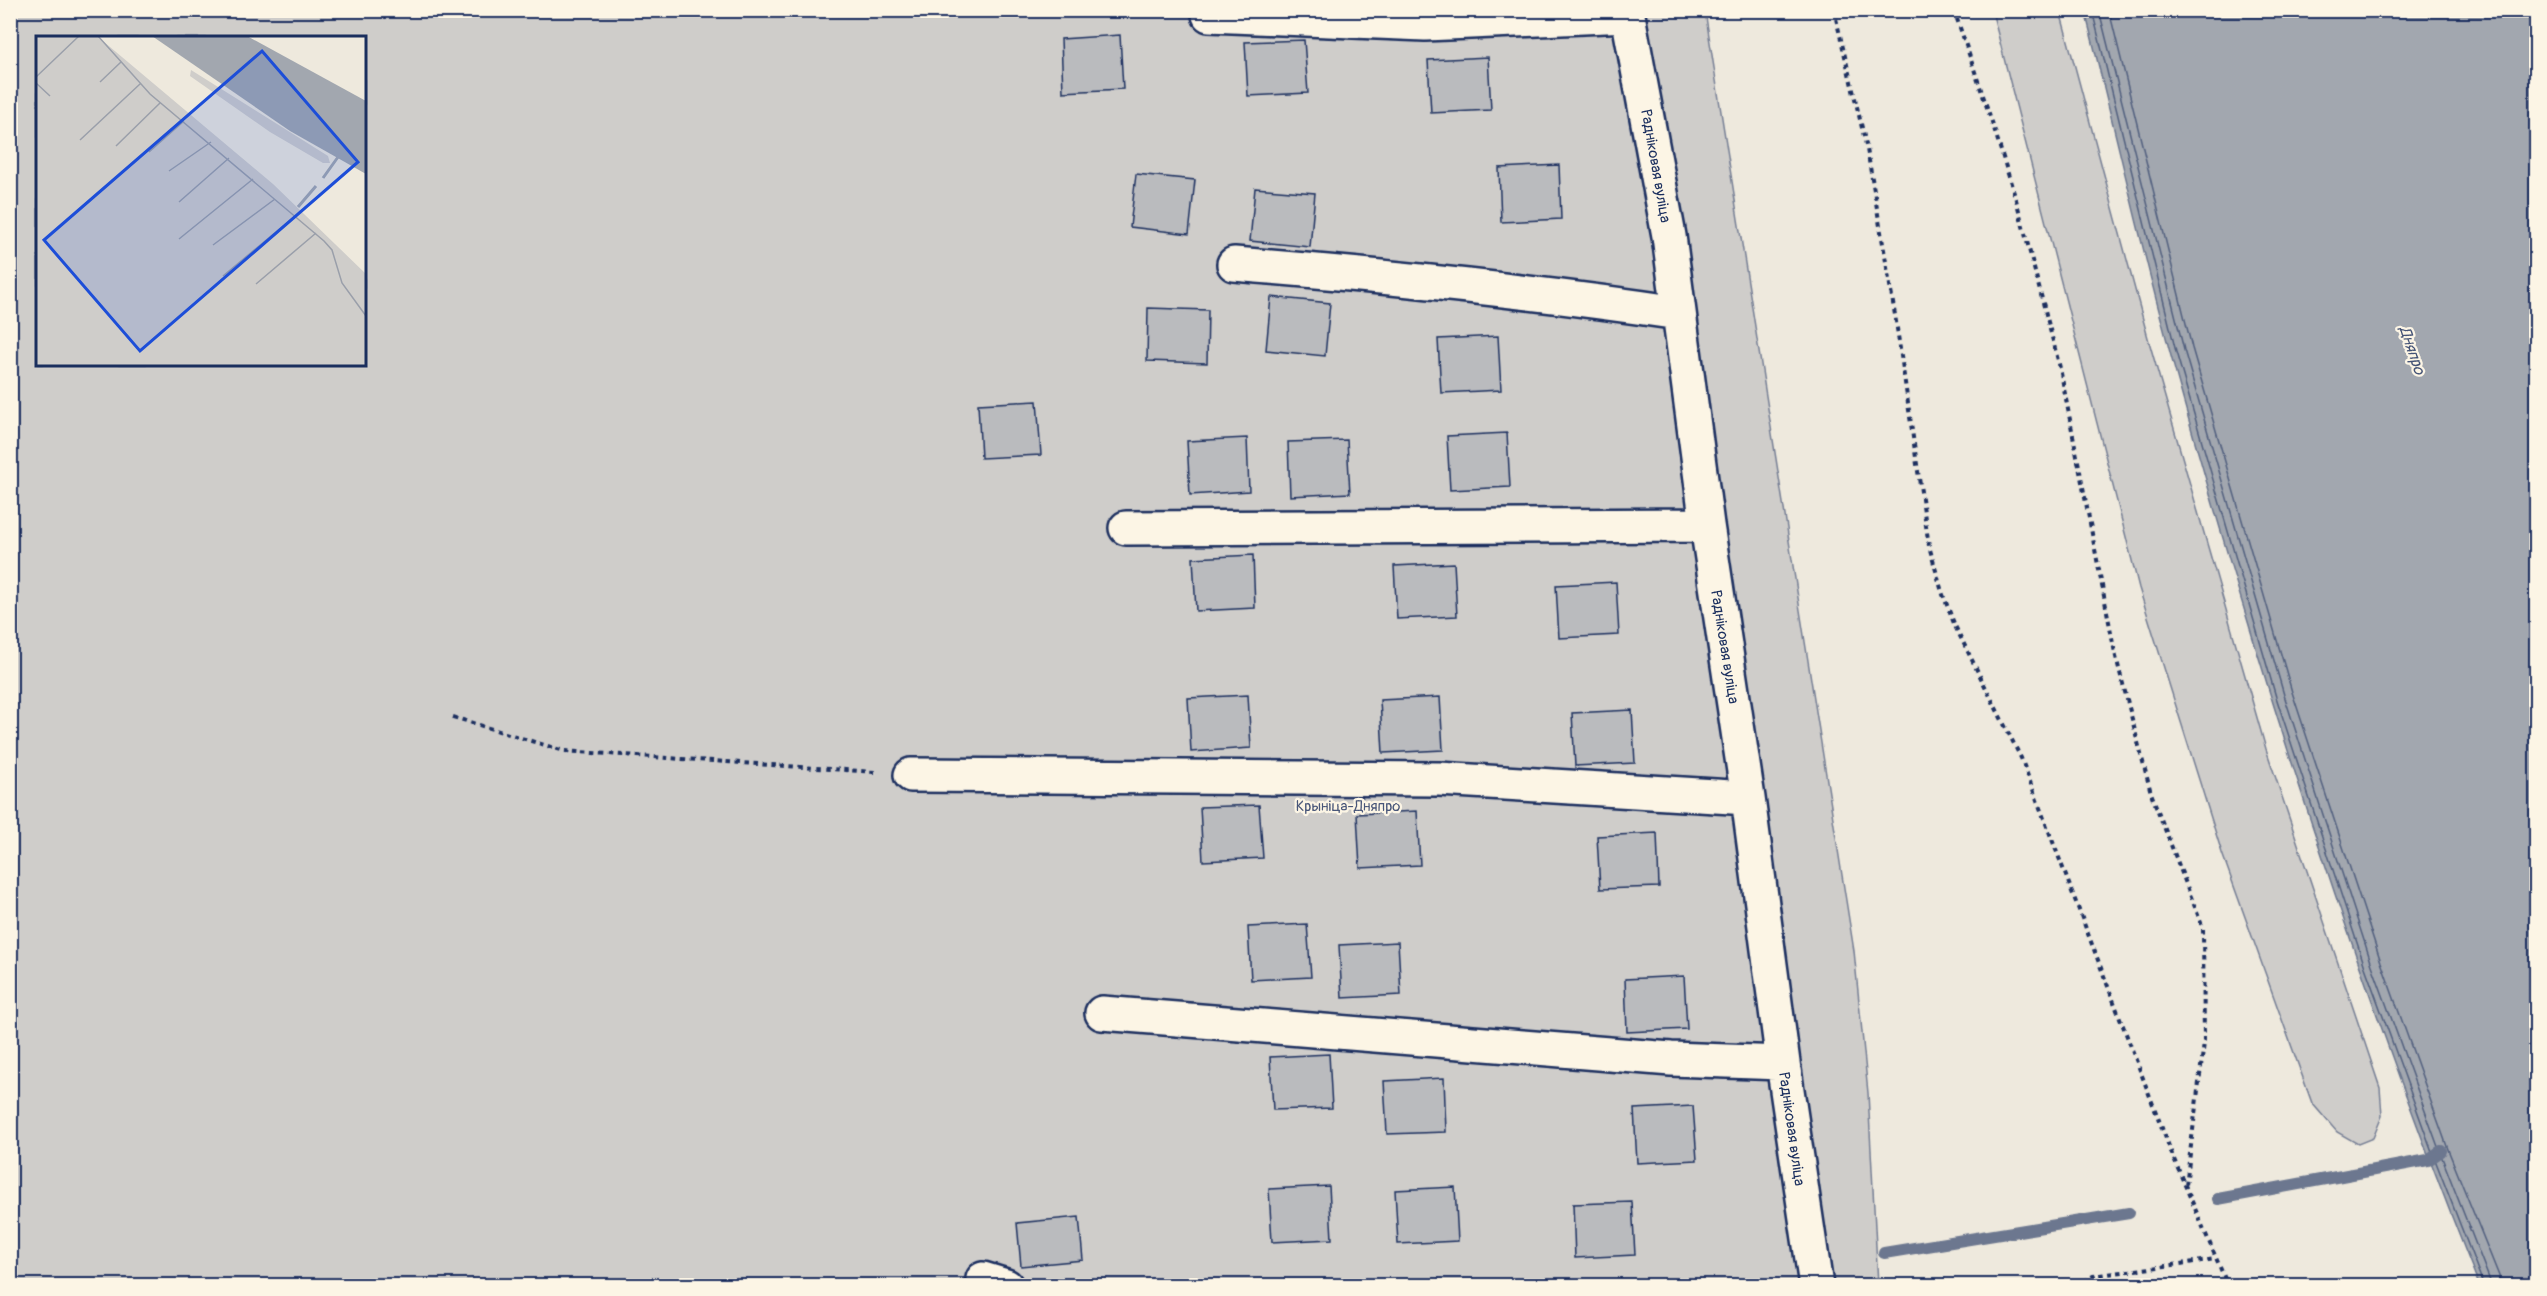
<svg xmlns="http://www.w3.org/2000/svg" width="2547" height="1296" viewBox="0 0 2547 1296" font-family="Pangolin,sans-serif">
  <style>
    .green { fill: #cfcdca; stroke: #757e94; stroke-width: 1.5; fill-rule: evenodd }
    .water { fill: #a2a7af; stroke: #6c778f; stroke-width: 1.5 }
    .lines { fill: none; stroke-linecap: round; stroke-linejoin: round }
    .shore { stroke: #515f7e; stroke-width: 1.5 }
    .stream { stroke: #6c778f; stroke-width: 12 }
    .building { fill: #babbbe; stroke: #1b2f5e; stroke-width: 1.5 }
    .minor-casing { stroke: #1b2f5e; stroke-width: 38 }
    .path { stroke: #1b2f5e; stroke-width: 4; stroke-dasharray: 4.5 4.5; stroke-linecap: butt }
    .minor { stroke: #fcf5e5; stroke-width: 33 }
    .labels { text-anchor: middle; stroke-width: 4.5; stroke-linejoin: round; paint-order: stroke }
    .street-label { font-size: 15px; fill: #1b2f5e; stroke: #fcf5e5 }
    .park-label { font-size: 15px; fill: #485679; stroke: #fcf5e5 }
    .water-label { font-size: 16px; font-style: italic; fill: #445376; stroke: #fcf5e5 }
    .inset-river { fill: none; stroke: #a2a7af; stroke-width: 3 }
    .inset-road { fill: none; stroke: #9a9faa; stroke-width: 1.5 }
    .view { fill: #1d4ed8; fill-opacity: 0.15; stroke: #1d4ed8; stroke-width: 3 }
    .inset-edge { fill: none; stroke: #1b2f5e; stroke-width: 3 }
  </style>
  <rect width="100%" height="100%" fill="#eee9dd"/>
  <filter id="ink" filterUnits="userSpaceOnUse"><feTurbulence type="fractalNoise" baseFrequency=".0167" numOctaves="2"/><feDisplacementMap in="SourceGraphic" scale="12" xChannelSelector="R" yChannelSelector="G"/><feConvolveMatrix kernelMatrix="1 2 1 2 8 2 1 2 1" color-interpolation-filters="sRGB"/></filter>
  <g filter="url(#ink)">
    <path class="green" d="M10,11H1705L1854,951L1868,1093L1878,1285H11ZM38,38H364V364H38Z
      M1992,11H2060L2148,338L2266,749L2380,1088L2382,1116L2373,1138L2358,1144L2337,1132L2312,1103L2222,853L2139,588Z"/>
    <path class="water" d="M2085,11H2536V1285H2479C2357,982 2258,671 2171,356C2140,242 2114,125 2085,11Z"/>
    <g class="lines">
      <path class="shore" d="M2092,10L2176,352L2276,697L2365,967L2434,1157L2484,1286
        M2099,10L2184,350L2284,695L2372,965L2441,1155L2492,1286
        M2109,10L2192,348L2292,692L2381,962L2449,1152L2499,1276L2501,1286"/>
      <path class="stream" d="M2218,1199L2428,1160L2441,1151
        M1884,1253L2129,1213"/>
    </g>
    <path class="building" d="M1120,35L1123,89L1063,92L1061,39Z
      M1304,40L1308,93L1248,96L1245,42Z
      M1488,57L1491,110L1431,113L1428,60Z
      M1559,165L1561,219L1501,222L1499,168Z
      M1136,174L1195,180L1189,234L1130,227Z
      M1255,188L1315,193L1310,247L1250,241Z
      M1271,297L1330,303L1325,356L1266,350Z
      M1148,308L1208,310L1207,363L1147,361Z
      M1498,336L1501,390L1441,393L1438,339Z
      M1037,401L1041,455L981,458L978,404Z
      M1507,433L1510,487L1450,490L1447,436Z
      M1247,438L1249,491L1190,495L1187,441Z
      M1347,440L1350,493L1290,496L1288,442Z
      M1253,555L1255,608L1196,611L1193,558Z
      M1454,563L1457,616L1397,619L1394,566Z
      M1616,582L1619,635L1559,638L1556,585Z
      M1248,695L1251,748L1191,752L1188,698Z
      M1440,697L1443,750L1383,753L1380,700Z
      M1632,710L1635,763L1575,766L1572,713Z
      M1259,805L1263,858L1203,861L1200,807Z
      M1417,811L1420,865L1360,868L1357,814Z
      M1657,833L1659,887L1600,889L1597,836Z
      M1307,924L1311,977L1251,980L1248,927Z
      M1398,942L1401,995L1342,998L1339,945Z
      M1684,976L1687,1029L1627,1032L1625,979Z
      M1329,1054L1332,1108L1273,1110L1270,1057Z
      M1444,1078L1446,1132L1387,1134L1384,1081Z
      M1693,1106L1697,1160L1637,1163L1634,1109Z
      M1329,1186L1332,1239L1272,1242L1269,1189Z
      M1455,1187L1458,1241L1398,1244L1395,1190Z
      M1632,1202L1635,1255L1575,1258L1573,1204Z
      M1079,1217L1083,1260L1021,1266L1017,1223Z"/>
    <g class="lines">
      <g class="minor-casing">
        <path id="minor" d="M1627,10L1669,236L1707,525L1748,798L1783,1063L1816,1286
          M1209,15L1425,24L1628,15
          M1234,264C1383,276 1531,291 1679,313
          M1126,528L1707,525
          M911,775L1439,779L1748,798
          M1102,1013L1671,1059L1783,1063
          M983,1279L1006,1286"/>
      </g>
      <path class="path" d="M1834,10L1867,149L1895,315L1929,546L1942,592L1955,626L2021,758L2173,1157L2228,1286
        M1954,10L1993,125L2017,203L2060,368L2115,653L2151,793L2203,928L2204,1043L2186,1185
        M453,717L564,751L875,772
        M2076,1286L2093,1276L2216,1259"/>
      <use href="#minor" class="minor"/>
    </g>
  </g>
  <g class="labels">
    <g class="street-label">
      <text transform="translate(1656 166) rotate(80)" y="5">Радніковая вуліца</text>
      <text transform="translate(1725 647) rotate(81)" y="5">Радніковая вуліца</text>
      <text transform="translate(1792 1129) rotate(82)" y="5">Радніковая вуліца</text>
    </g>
    <g class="park-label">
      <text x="1348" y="811">Крыніца-Дняпро</text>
    </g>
    <g class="water-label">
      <text transform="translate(2413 350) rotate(71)" y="6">Дняпро</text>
    </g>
  </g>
  <g transform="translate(36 36)">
    <rect width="330" height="330" fill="#eee9dd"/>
    <path d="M0,0H61L237,148L330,238V330H0ZM155,34L292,120L294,127H287L234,96L154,40Z" fill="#cfcdca"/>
    <path d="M116,0H211L330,65V138L254,95Z" fill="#a2a7af"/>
    <path class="inset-river" d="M287,142L302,121M262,171L280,150"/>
    <path class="inset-road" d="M62,0L114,58L288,205L296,214L306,247L330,280M0,41L43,0M64,46L85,26M0,47L14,60M44,104L104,48M80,110L124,67M113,116L148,85M133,135L175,106M143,166L193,122M143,203L217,143M177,209L239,163M187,240L259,180M220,248L280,197"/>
    <path class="view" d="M226,15L322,126L104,315L8,204Z"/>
    <rect width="330" height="330" class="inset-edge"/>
  </g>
  <rect width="2547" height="1296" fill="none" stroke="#fcf5e5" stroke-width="36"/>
  <rect x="18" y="18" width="2511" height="1260" fill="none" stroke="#1b2f5e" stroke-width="2" filter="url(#ink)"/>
</svg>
